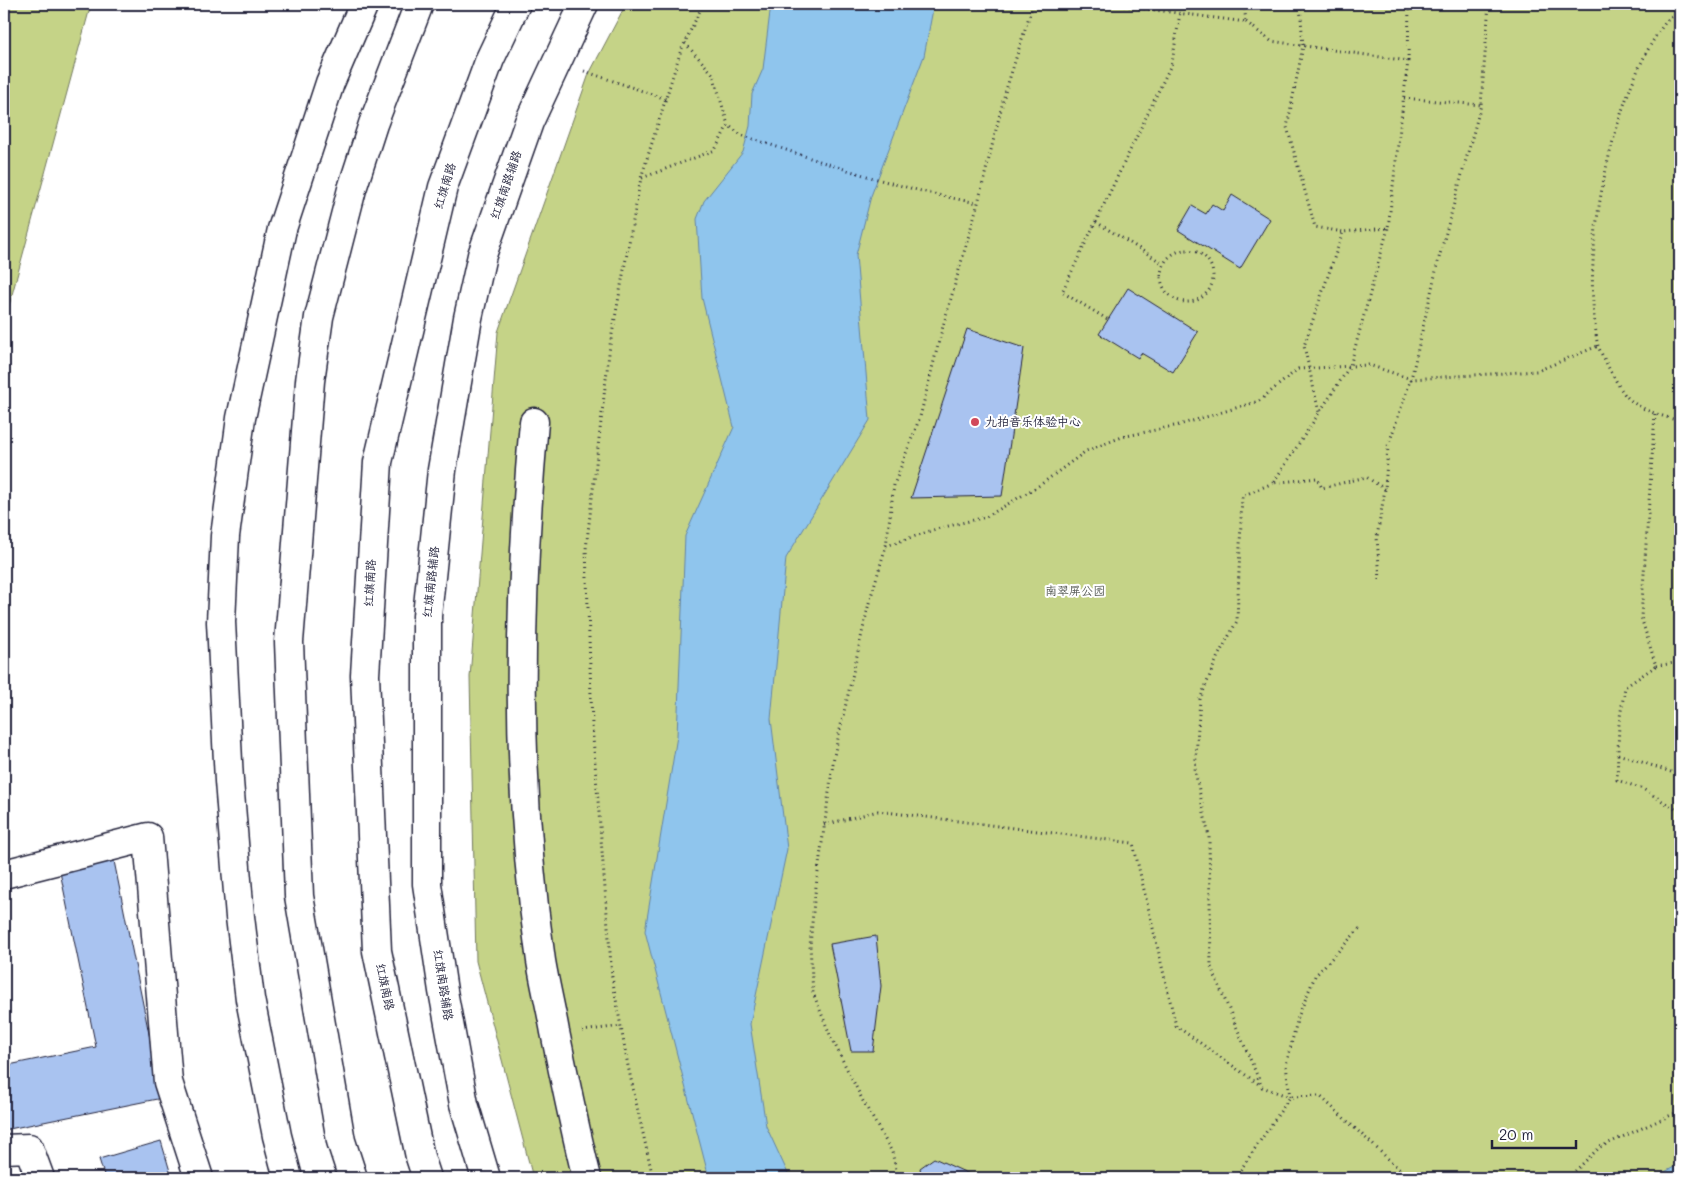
<svg xmlns="http://www.w3.org/2000/svg" width="1684" height="1182" viewBox="0 0 1684 1182" font-family="Mali,'LXGW WenKai TC',sans-serif">
  <style>
    .green { fill: #c5d387; stroke: #747a61 }
    .water { fill: #8fc5ed; stroke: #6384a6 }
    .building { fill: #a9c3f0; stroke: #22223b }
    .lines { fill: none; stroke-linecap: round; stroke-linejoin: round }
    .minor-casing { stroke: #22223b; stroke-width: 31 }
    .major-casing { stroke: #22223b; stroke-width: 31 }
    .highway-casing { stroke: #22223b; stroke-width: 31 }
    .path { stroke: #22223b; stroke-width: 3; stroke-dasharray: 1 4; stroke-linecap: butt }
    .minor { stroke: #fff; stroke-width: 28 }
    .major { stroke: #fff; stroke-width: 28 }
    .highway { stroke: #fff; stroke-width: 28 }
    .poi-dot { fill: #d1495b; stroke: #fff; stroke-width: 2 }
    .labels { text-anchor: middle; stroke-width: 4; stroke-linejoin: round; paint-order: stroke }
    .street-label { font-size: 12px; fill: #22223b; stroke: #fff }
    .poi-label { font-size: 12px; fill: #22223b; stroke: #fff; text-anchor: start }
    .park-label { font-size: 12px; fill: #535752; stroke: #fff }
  </style>
  <rect width="100%" height="100%" fill="#fff"/>
  <filter id="ink" filterUnits="userSpaceOnUse"><feTurbulence type="fractalNoise" baseFrequency=".02" numOctaves="2"/><feDisplacementMap in="SourceGraphic" scale="10" xChannelSelector="R" yChannelSelector="G"/><feConvolveMatrix kernelMatrix="1 2 1 2 8 2 1 2 1" color-interpolation-filters="sRGB"/></filter>
  <g filter="url(#ink)">
    <path class="green" d="M4,4H91L4,324Z
      M626,4H1680V1178H533L476,961L470,677L498,332L589,74Z"/>
    <path class="water" d="M771,4H934L924,56L871,196L856,255L870,420L786,558L771,719L787,849L750,1024L766,1126L790,1178H709L645,931L677,736L685,536L734,427L702,298L697,219L704,201L743,152L750,126L752,94L763,69Z
      M1680,1164V1178H1653Z"/>
    <path class="building" d="M1232,195L1270,219L1240,269L1178,230L1192,206L1206,214L1212,204L1223,211Z
      M1128,288L1198,332L1173,372L1141,353L1138,358L1099,334Z
      M967,329L1024,348L1002,496L911,498Z
      M113,856L162,1098L4,1130V1066L96,1047L59,867Z
      M876,936L881,986L873,1051H851L830,944Z
      M161,1141L172,1178H105L99,1159Z
      M934,1158L978,1178H922L920,1168Z"/>
    <g class="lines">
      <g class="minor-casing">
        <path id="minor" d="M534,422C518,601 515,782 541,961C545,985 551,1009 555,1032C565,1081 575,1130 587,1178
          M4,874L148,837L168,1082L199,1178
          M4,1149L29,1148L40,1178"/>
      </g>
      <g class="major-casing">
        <path id="major" d="M288,1178L277,1136L250,999L240,917L229,781L221,622L225,536L241,418L282,229L330,83L364,4
          M486,1178L464,1104L443,991L427,884V616L442,470L468,318L482,255L529,122L584,4"/>
      </g>
      <g class="highway-casing">
        <path id="highway" d="M353,1178L341,1141L299,896L289,642L310,381L319,317L352,189L373,124L419,4
          M427,1178L420,1157L377,951L365,675L378,462L443,187L490,59L516,4"/>
      </g>
      <path class="path" d="M1109,4L1246,22L1244,4
        M1300,4L1303,46L1287,127L1315,227L1343,232
        M1680,11C1675,15 1669,18 1665,23C1614,90 1583,241 1595,324C1596,331 1596,339 1598,346C1601,354 1620,390 1626,396C1639,410 1662,416 1680,421
        M1246,22L1271,41L1408,61L1388,228L1343,232L1304,346L1319,412
        M685,43L713,74L728,125
        M1408,61L1409,4
        M584,71L666,99
        M1404,98L1481,105
        M642,178L715,150L728,125L741,135C820,161 897,189 978,203
        M1096,222L1164,264
        M1161 276a26 26 0 1 1 52 0a26 26 0 1 1-52 0Z
        M1107,319L1062,292L1172,63L1180,13
        M1655,414L1641,617L1656,666L1625,687L1619,723L1617,780L1643,789L1680,812
        M1273,483L1242,496L1237,621L1218,656L1200,699L1195,771L1209,837L1211,967L1262,1087L1290,1097L1286,1065L1298,1017L1315,976L1361,927
        M1385,489L1366,477L1322,488L1317,478L1273,483L1350,366L1388,228
        M886,546L936,529L986,517L1040,485L1086,451L1122,437L1179,425L1259,401L1298,369L1369,365L1411,379L1537,371L1598,346
        M1380,580L1377,537L1385,489L1388,446L1411,379L1439,258L1481,105L1489,4
        M1656,666L1680,662
        M1618,754L1680,775
        M824,825L878,811L1133,843L1176,1026L1260,1085
        M582,1031L621,1026
        M653,1178L628,1066L612,977L592,725L586,549L610,345L641,178L680,53L703,4
        M898,1178L892,1152L863,1101L831,1037L813,993L810,946L814,901L834,756L869,603L886,546L894,485L920,417L940,337L978,203L1005,93L1033,4
        M1235,1178L1290,1097L1320,1096L1409,1178
        M1568,1178L1600,1147L1680,1111"/>
      <use href="#minor" class="minor"/>
      <use href="#major" class="major"/>
      <use href="#highway" class="highway"/>
    </g>
  </g>
  <circle class="poi-dot" cx="975" cy="422" r="5"/>
  <g class="labels">
    <g class="street-label">
      <text transform="translate(506 185) rotate(-71)" y="4">红旗南路辅路</text>
      <text transform="translate(445 186) rotate(-73)" y="4">红旗南路</text>
      <text transform="translate(431 582) rotate(-84)" y="4">红旗南路辅路</text>
      <text transform="translate(370 583) rotate(-87)" y="4">红旗南路</text>
      <text transform="translate(443 985) rotate(81)" y="4">红旗南路辅路</text>
      <text transform="translate(385 987) rotate(78)" y="4">红旗南路</text>
    </g>
    <g class="poi-label">
      <text x="985" y="426">九拍音乐体验中心</text>
    </g>
    <g class="park-label">
      <text x="1075" y="595">南翠屏公园</text>
    </g>
  </g>
  <rect width="1684" height="1182" fill="none" stroke="#fff" stroke-width="20"/>
  <rect x="10" y="10" width="1664" height="1162" fill="none" stroke="#22223b" stroke-width="2" filter="url(#ink)"/>
  <path d="M1492 1140v8h84v-8" fill="none" stroke="#22223b" stroke-width="2.5"/>
  <text x="1499" y="1140" font-size="15" fill="#22223b" stroke="#ffffff" stroke-width="4" paint-order="stroke">20 m</text>
</svg>
